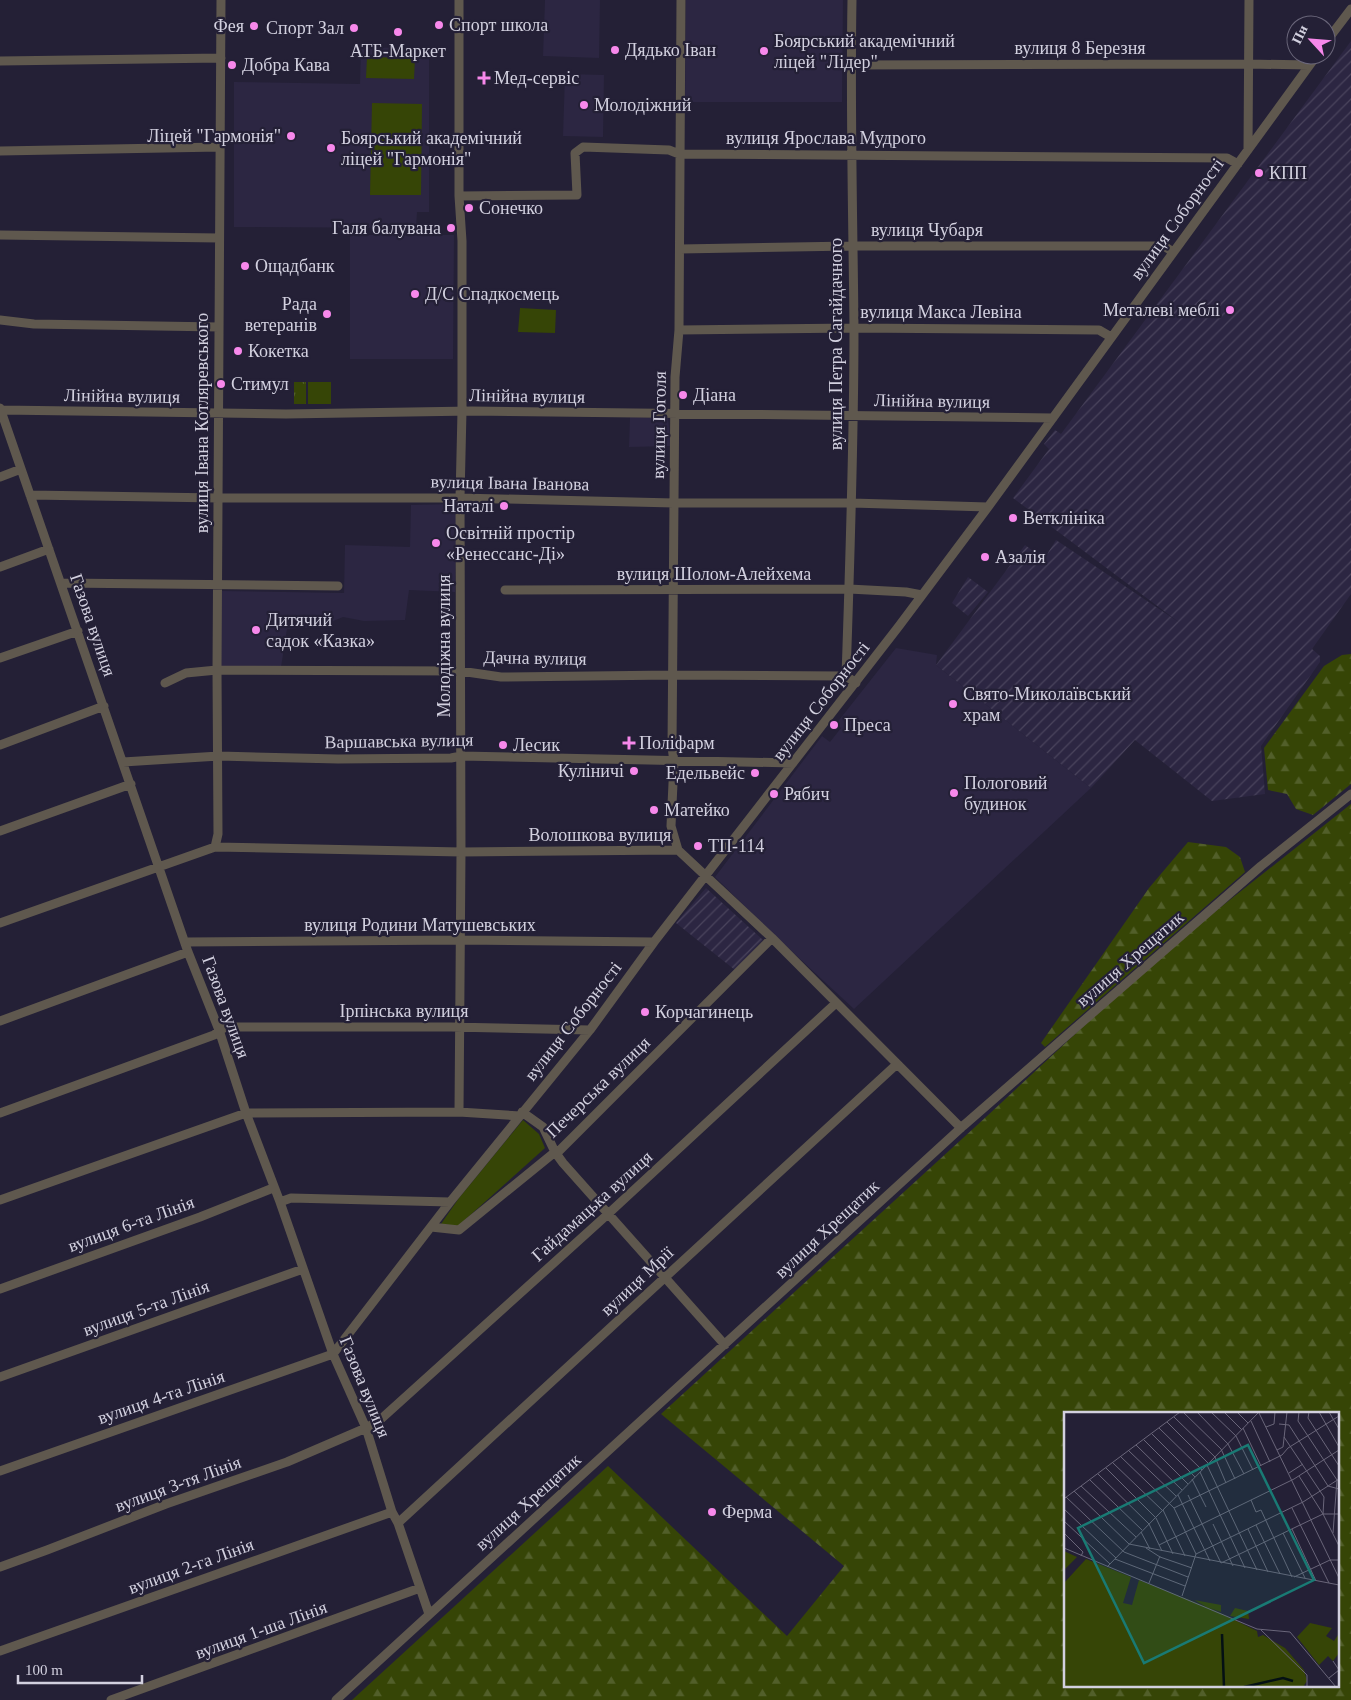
<svg xmlns="http://www.w3.org/2000/svg" width="1351" height="1700" viewBox="0 0 1351 1700" font-family="Georgia,serif">
  <style>
    .built { fill: #2c2642 }
    .industrial { fill: url(#industrial-furrows) }
    .grass { fill: #364506 }
    .forest { fill: url(#forest-firs); fill-rule: evenodd }
    .park { fill: url(#park-tufts) }
    .lines { fill: none; stroke-linecap: round; stroke-linejoin: round }
    .minor { stroke: #5f584e; stroke-width: 9 }
    .poi-dot { fill: #f788eb; stroke: #242036; stroke-width: 2 }
    .labels { text-anchor: middle; stroke-width: 4.5; stroke-linejoin: round; paint-order: stroke }
    .poi-label { font-size: 18px; fill: #d2d0df; stroke: #242036; text-anchor: start }
    .street-label { font-size: 18px; fill: #d2d0df; stroke: #242036 }
    .inset-river { fill: none; stroke: #041014; stroke-width: 2.5 }
    .inset-road { fill: none; stroke: #6a667a; stroke-width: 1 }
    .view { fill: #197a74; fill-opacity: 0.15; stroke: #197a74; stroke-width: 2.5 }
    .inset-edge { fill: none; stroke: #d2d0df; stroke-width: 2.5 }
  </style>
  <defs>
    <pattern id="industrial-furrows" width="10" height="10" patternUnits="userSpaceOnUse" patternTransform="scale(1.25)"><rect width="10" height="10" fill="#2c2642"/><path d="M-1 1l2-2M0 10L10 0M9 11l2-2" fill="none" stroke="#4a445d"/></pattern>
    <pattern id="forest-firs" width="22" height="20" patternUnits="userSpaceOnUse" patternTransform="scale(1.25)"><rect width="22" height="20" fill="#364506"/><path d="M5 1l3.5 6h-7zM16 11l3.5 6h-7z" fill="#525f2a"/></pattern>
    <pattern id="park-tufts" width="24" height="20" patternUnits="userSpaceOnUse" patternTransform="scale(1.25)"><rect width="24" height="20" fill="#364506"/><path d="M3 7l-1-3M5 7V3M7 7l1-3M15 17l-1-3M17 17v-4M19 17l1-3" fill="none" stroke="#525f2a"/></pattern>
  </defs>
  <rect width="100%" height="100%" fill="#242036"/>
  <path class="built" d="M545,0H600L599,58L543,56Z
    M686,0H843L842,102H685Z
    M361,47L429,49V212H417L416,228L234,227V82L360,84Z
    M565,74L604,75L603,137L563,136Z
    M350,235H454L453,359H350Z
    M630,417L668,418L671,446L629,447Z
    M457,504L455,592L409,590L405,620L364,621L343,617L319,627L287,629L281,667H220L221,591L344,593L345,545L410,547L411,505Z
    M896,648L937,655L936,665L1091,788L854,1009L774,935L715,877L822,736L830,742L841,728L836,724Z"/>
  <path class="industrial" d="M1351,41V594L1312,649L1320,656V662L1261,746L1265,794L1212,801L1135,740L1091,788L936,665L1025,545L1044,559L1056,540L1180,623L1013,498L1049,449L1044,444L1055,430L1061,434Z
    M968,577L988,592L968,616L952,603Z
    M706,888L763,940L735,970L676,923Z"/>
  <path class="grass" d="M367,57L415,58L414,79L366,78Z
    M372,103L422,104L421,195H370Z
    M520,308L556,310L555,333L518,332Z
    M308,382H331V404H308Z
    M523,1120L539,1134L545,1148L458,1226L441,1224L459,1198Z"/>
  <path class="forest" d="M1351,654V784L1313,815L1296,809L1287,794L1268,790L1264,748L1324,666L1342,655Z
    M1351,804V1700H352L608,1466L787,1636L844,1566L661,1414L986,1117L1159,956ZM1065,1414H1337V1686H1065Z
    M1188,842L1226,847L1240,857L1245,872L1045,1047L1041,1043L1149,888Z"/>
  <path class="park" d="M294,382H306V404H294Z"/>
  <g class="lines">
    <path class="minor" d="M459,0V196L462,241V411L460,498L461,852L459,1112
      M852,0C850,110 853,219 854,329C854,445 850,561 846,676L856,683
      M1326,42L1351,9
      M0,61L221,58
      M851,65L1249,64L1309,65
      M1248,150L1249,0
      M0,151L220,147
      M459,196L577,195L575,153L583,147L669,150L679,154L1227,158L1238,164
      M0,235L219,238
      M680,249L852,246H1164L1173,252
      M0,320L34,324L219,327
      M679,330L854,328L1099,330L1111,337
      M0,408L188,952L219,1030L246,1113L280,1202L333,1354L366,1428L392,1512L398,1523L429,1614
      M1,410L286,414L472,411L1053,418
      M0,477L21,469
      M30,495L218,498H460L674,503H852L988,507
      M0,567L49,549
      M61,583L338,586
      M505,590L849,589L906,592L922,595
      M0,658L78,631
      M165,683L186,673L217,670L460,671L501,677L672,675L846,676
      M0,745L104,706
      M123,762L219,756L338,759L451,758L461,756L793,763
      M0,831L131,784
      M215,847L218,834L217,670L221,0
      M678,850L671,826L674,762L672,747L675,377L679,330L681,0
      M0,923L215,847L461,852L678,850L772,938L961,1128
      M186,942L461,940L654,942
      M0,1021L188,952
      M522,1112L543,1127L555,1152L563,1163L725,1345
      M0,1113L214,1035L225,1027H451L590,1030
      M0,1200L246,1113L459,1112L520,1116
      M280,1202L291,1198L450,1202
      M431,1227L459,1230L555,1152L559,1151L772,938
      M0,1289L200,1217L273,1188
      M0,1377L303,1269
      M0,1471L333,1354L450,1202L590,1030L654,942L899,626L988,507L1317,55
      M398,1523L897,1064
      M0,1567L47,1550L166,1504L287,1462L366,1428L381,1419L608,1214L836,1003
      M0,1651L392,1512
      M111,1700L420,1588
      M336,1700L963,1126L1261,866L1351,794"/>
  </g>
  <g class="poi-dot">
    <circle cx="439" cy="25" r="5"/>
    <circle cx="254" cy="26" r="5"/>
    <circle cx="354" cy="28" r="5"/>
    <circle cx="398" cy="32" r="5"/>
    <circle cx="615" cy="50" r="5"/>
    <circle cx="764" cy="51" r="5"/>
    <circle cx="232" cy="65" r="5"/>
    <path d="M481.5 70.5h5v5h5v5h-5v5h-5v-5h-5v-5h5z"/>
    <circle cx="584" cy="105" r="5"/>
    <circle cx="291" cy="136" r="5"/>
    <circle cx="331" cy="148" r="5"/>
    <circle cx="1259" cy="173" r="5"/>
    <circle cx="469" cy="208" r="5"/>
    <circle cx="451" cy="228" r="5"/>
    <circle cx="245" cy="266" r="5"/>
    <circle cx="415" cy="294" r="5"/>
    <circle cx="1230" cy="310" r="5"/>
    <circle cx="327" cy="314" r="5"/>
    <circle cx="238" cy="351" r="5"/>
    <circle cx="221" cy="384" r="5"/>
    <circle cx="683" cy="395" r="5"/>
    <circle cx="504" cy="506" r="5"/>
    <circle cx="1013" cy="518" r="5"/>
    <circle cx="436" cy="543" r="5"/>
    <circle cx="985" cy="557" r="5"/>
    <circle cx="256" cy="630" r="5"/>
    <circle cx="953" cy="704" r="5"/>
    <circle cx="834" cy="725" r="5"/>
    <path d="M626.5 735.5h5v5h5v5h-5v5h-5v-5h-5v-5h5z"/>
    <circle cx="503" cy="745" r="5"/>
    <circle cx="634" cy="771" r="5"/>
    <circle cx="755" cy="773" r="5"/>
    <circle cx="954" cy="793" r="5"/>
    <circle cx="774" cy="794" r="5"/>
    <circle cx="654" cy="810" r="5"/>
    <circle cx="698" cy="846" r="5"/>
    <circle cx="645" cy="1012" r="5"/>
    <circle cx="712" cy="1512" r="5"/>
  </g>
  <g class="labels">
    <g class="poi-label">
      <text x="449" y="31">Спорт школа</text>
      <text x="244" y="32" text-anchor="end">Фея</text>
      <text x="344" y="34" text-anchor="end">Спорт Зал</text>
      <text x="774" y="47">Боярський академічний<tspan x="774" dy="21">ліцей "Лідер"</tspan></text>
      <text x="625" y="56">Дядько Іван</text>
      <text x="398" y="57" text-anchor="middle">АТБ-Маркет</text>
      <text x="242" y="71">Добра Кава</text>
      <text x="494" y="84">Мед-сервіс</text>
      <text x="594" y="111">Молодіжний</text>
      <text x="281" y="142" text-anchor="end">Ліцей "Гармонія"</text>
      <text x="341" y="144">Боярський академічний<tspan x="341" dy="21">ліцей "Гармонія"</tspan></text>
      <text x="1269" y="179">КПП</text>
      <text x="479" y="214">Сонечко</text>
      <text x="441" y="234" text-anchor="end">Галя балувана</text>
      <text x="255" y="272">Ощадбанк</text>
      <text x="425" y="300">Д/С Спадкоємець</text>
      <text x="317" y="310" text-anchor="end">Рада<tspan x="317" dy="21">ветеранів</tspan></text>
      <text x="1220" y="316" text-anchor="end">Металеві меблі</text>
      <text x="248" y="357">Кокетка</text>
      <text x="231" y="390">Стимул</text>
      <text x="693" y="401">Діана</text>
      <text x="494" y="512" text-anchor="end">Наталі</text>
      <text x="1023" y="524">Ветклініка</text>
      <text x="446" y="539">Освітній простір<tspan x="446" dy="21">«Ренессанс-Ді»</tspan></text>
      <text x="995" y="563">Азалія</text>
      <text x="266" y="626">Дитячий<tspan x="266" dy="21">садок «Казка»</tspan></text>
      <text x="963" y="700">Свято-Миколаївський<tspan x="963" dy="21">храм</tspan></text>
      <text x="844" y="731">Преса</text>
      <text x="639" y="749">Поліфарм</text>
      <text x="513" y="751">Лесик</text>
      <text x="624" y="777" text-anchor="end">Куліничі</text>
      <text x="745" y="779" text-anchor="end">Едельвейс</text>
      <text x="964" y="789">Пологовий<tspan x="964" dy="21">будинок</tspan></text>
      <text x="784" y="800">Рябич</text>
      <text x="664" y="816">Матейко</text>
      <text x="708" y="852">ТП-114</text>
      <text x="655" y="1018">Корчагинець</text>
      <text x="722" y="1518">Ферма</text>
    </g>
    <g class="street-label">
      <text x="1080" y="54">вулиця 8 Березня</text>
      <text x="826" y="144">вулиця Ярослава Мудрого</text>
      <text transform="translate(1177 219) rotate(-54)" y="6">вулиця Соборності</text>
      <text x="927" y="236">вулиця Чубаря</text>
      <text x="941" y="318">вулиця Макса Левіна</text>
      <text transform="translate(836 344) rotate(-90)" y="6">вулиця Петра Сагайдачного</text>
      <text transform="translate(122 396) rotate(1)" y="6">Лінійна вулиця</text>
      <text transform="translate(527 396) rotate(1)" y="6">Лінійна вулиця</text>
      <text transform="translate(932 401) rotate(1)" y="6">Лінійна вулиця</text>
      <text transform="translate(202 423) rotate(-90)" y="6">вулиця Івана Котляревського</text>
      <text transform="translate(659 425) rotate(-89)" y="6">вулиця Гоголя</text>
      <text transform="translate(510 483) rotate(1)" y="6">вулиця Івана Іванова</text>
      <text x="714" y="580">вулиця Шолом-Алейхема</text>
      <text transform="translate(93 625) rotate(71)" y="6">Газова вулиця</text>
      <text transform="translate(444 646) rotate(-90)" y="6">Молодіжна вулиця</text>
      <text transform="translate(535 658) rotate(1)" y="6">Дачна вулиця</text>
      <text transform="translate(821 701) rotate(-52)" y="6">вулиця Соборності</text>
      <text transform="translate(399 741) rotate(-1)" y="6">Варшавська вулиця</text>
      <text x="600" y="841">Волошкова вулиця</text>
      <text x="420" y="931">вулиця Родини Матушевських</text>
      <text transform="translate(1130 959) rotate(-41)" y="6">вулиця Хрещатик</text>
      <text transform="translate(226 1007) rotate(70)" y="6">Газова вулиця</text>
      <text x="404" y="1017">Ірпінська вулиця</text>
      <text transform="translate(573 1021) rotate(-52)" y="6">вулиця Соборності</text>
      <text transform="translate(598 1087) rotate(-44)" y="6">Печерська вулиця</text>
      <text transform="translate(592 1206) rotate(-42)" y="6">Гайдамацька вулиця</text>
      <text transform="translate(131 1224) rotate(-20)" y="6">вулиця 6-та Лінія</text>
      <text transform="translate(827 1229) rotate(-43)" y="6">вулиця Хрещатик</text>
      <text transform="translate(637 1281) rotate(-43)" y="6">вулиця Мрії</text>
      <text transform="translate(146 1308) rotate(-20)" y="6">вулиця 5-та Лінія</text>
      <text transform="translate(365 1387) rotate(68)" y="6">Газова вулиця</text>
      <text transform="translate(161 1397) rotate(-19)" y="6">вулиця 4-та Лінія</text>
      <text transform="translate(178 1484) rotate(-20)" y="6">вулиця 3-тя Лінія</text>
      <text transform="translate(528 1502) rotate(-42)" y="6">вулиця Хрещатик</text>
      <text transform="translate(191 1566) rotate(-20)" y="6">вулиця 2-га Лінія</text>
      <text transform="translate(261 1630) rotate(-20)" y="6">вулиця 1-ша Лінія</text>
    </g>
  </g>
  <g transform="translate(1064 1412)">
    <rect width="275" height="275" fill="#242036"/>
    <path d="M0,139L13,145L0,158ZM22,147L67,165L59,191L68,193L75,168L143,195L130,188L157,193V200L146,196L193,219L194,225L199,223L221,236L240,258L243,269L239,275H0V171ZM171,196L184,199L185,207L166,204Z" fill="#364506"/>
    <path d="M246,211L268,216L262,224L270,229L274,223L275,241L269,249L264,244L255,253L233,225Z" fill="#364506"/>
    <path class="inset-river" d="M158,222L160,275M180,275L219,266L229,269"/>
    <path class="inset-road" d="M119,0L157,37L171,67M133,0L164,32L180,62M147,0L172,24L189,58M160,0L178,18M173,0L184,11M235,0L234,9L273,68L269,121M245,0L244,6L275,54M255,0L275,35M265,0L275,17M195,1L275,166M110,5L151,45M187,9L206,50M103,10L144,51M215,12L225,13L264,74L275,77M202,15L210,12L211,0M95,16L138,58M179,16L197,54M88,22L131,65M220,25L260,85L259,102M80,28L124,72M72,33L118,78M213,38L219,35L223,0M65,39L112,84M57,45L110,96L132,142L118,184M151,45L162,71M49,51L98,98M143,53L193,158M42,56L92,106L109,142M136,60L181,156M225,61L239,52M34,62L85,112L98,139M235,64L259,102L275,134M128,67L142,95M26,68L78,118M17,74L72,125M10,79L65,132L275,173M114,83L146,149M124,83L157,151M2,85L60,140L124,165M1,86L116,0M187,88L192,100L197,98L228,165M110,96L218,43L224,36L275,4M228,96L265,171M0,97L52,146M99,98L121,144M0,109L46,152M149,112L169,154M192,113L216,162M184,117L204,160M228,117L252,169M77,120L86,137M0,121L19,140L17,144M219,121L241,166M95,133L230,67L275,38M0,136L193,217L226,220L272,275M82,136L96,145L128,156M132,142L239,90L275,67M51,147L121,174M157,151L259,102H275M43,155L195,0M230,165L266,148H275M85,171L96,144M197,218L243,263V275M265,266L275,258L269,249"/>
    <path class="view" d="M184,33L250,168L80,251L14,116Z"/>
    <rect width="275" height="275" class="inset-edge"/>
  </g>
  <g transform="translate(1311 40) rotate(296)"><circle r="24" fill="#242036" stroke="#6a667a"/>
  <path d="M0-4L9 19L0 12L-9 19Z" fill="#f788eb"/>
  <text y="-8" font-size="14" font-weight="bold" text-anchor="middle" fill="#d2d0df">Пн</text>
  </g>
  <path d="M18 1675v8h124v-8" fill="none" stroke="#d2d0df" stroke-width="2.5"/>
  <text x="25" y="1675" font-size="15" fill="#d2d0df" stroke="#242036" stroke-width="4" paint-order="stroke">100 m</text>
</svg>
